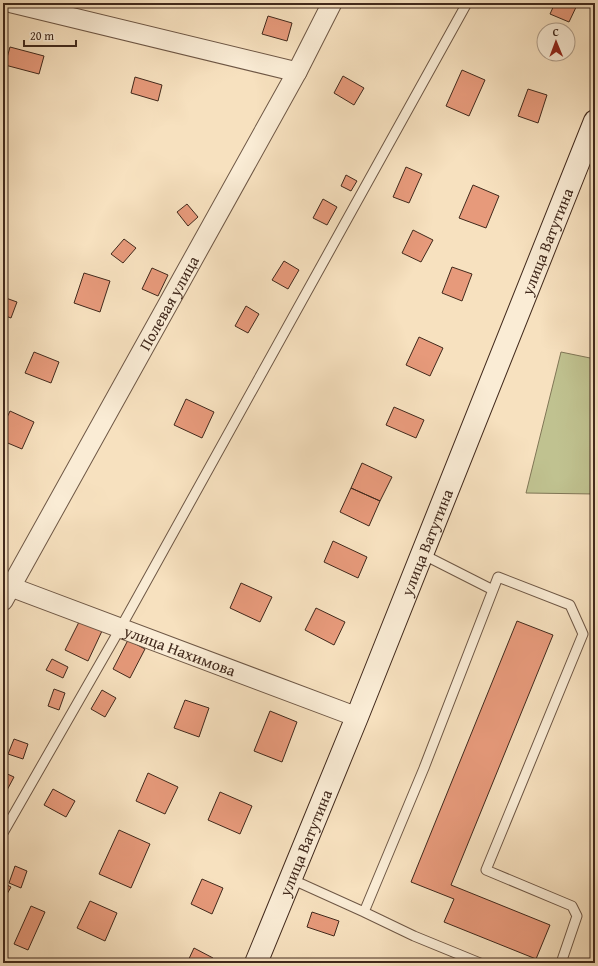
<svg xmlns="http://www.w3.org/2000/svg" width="598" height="966" viewBox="0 0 598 966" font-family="'Gentium Book Plus',serif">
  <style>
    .green { fill: #c0c290; stroke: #807656 }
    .building { fill: #e79a7b; stroke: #41291c }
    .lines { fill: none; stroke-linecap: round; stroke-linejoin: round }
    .lane-casing { stroke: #6e5745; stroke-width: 11 }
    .street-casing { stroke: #6e5745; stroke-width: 21 }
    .secondary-casing { stroke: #41291c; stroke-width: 24 }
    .lane { stroke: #faecd5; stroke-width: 9 }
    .street { stroke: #faecd5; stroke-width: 19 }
    .secondary { stroke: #faecd5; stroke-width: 22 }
    .labels { text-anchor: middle; stroke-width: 4; stroke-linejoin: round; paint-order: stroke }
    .street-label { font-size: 16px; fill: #41291c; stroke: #faecd5 }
  </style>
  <rect width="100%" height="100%" fill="#f7e1bf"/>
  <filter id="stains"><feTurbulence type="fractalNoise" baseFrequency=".005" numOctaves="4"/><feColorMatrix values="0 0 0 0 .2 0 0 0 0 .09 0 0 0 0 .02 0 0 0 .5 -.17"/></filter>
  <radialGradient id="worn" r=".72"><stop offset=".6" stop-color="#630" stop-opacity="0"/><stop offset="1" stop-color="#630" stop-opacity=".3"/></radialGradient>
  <path class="green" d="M561,352L595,359V494L526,493Z"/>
  <path class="building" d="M555,3H578L569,22L550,14Z
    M268,16L292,23L287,41L262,34Z
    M10,47L44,56L39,74L5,65Z
    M462,70L485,80L469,116L446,106Z
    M343,76L364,88L354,105L334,93Z
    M135,77L162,85L158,101L131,93Z
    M528,89L547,95L538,123L518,116Z
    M406,167L422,174L409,203L393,197Z
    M346,175L357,181L351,191L341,186Z
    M473,185L499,196L486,228L459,218Z
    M323,199L337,207L327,225L313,218Z
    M187,204L198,217L188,226L177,212Z
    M413,230L433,240L421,262L402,253Z
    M124,239L136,248L123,263L111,254Z
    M284,261L299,270L288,289L272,280Z
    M452,267L472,274L462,301L442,293Z
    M152,268L168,275L158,296L142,289Z
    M84,273L110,281L100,312L74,303Z
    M3,297L17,302L11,318L3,315Z
    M246,306L259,314L248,333L235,326Z
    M419,337L443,348L430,376L406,365Z
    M34,352L59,362L51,383L25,373Z
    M186,399L214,412L202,438L174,425Z
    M394,407L424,420L416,438L386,425Z
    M10,411L34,422L22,449L3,441V426Z
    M362,463L392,477L380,501L351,488Z
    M351,488L380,501L369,526L340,512Z
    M333,541L367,557L358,578L324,562Z
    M241,583L272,597L260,622L230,608Z
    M316,608L345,622L334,645L305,630Z
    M80,620L102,631L88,661L65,650Z
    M517,621L553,635L451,885L550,925L536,959L444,922L454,899L411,882Z
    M128,640L145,649L130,678L113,669Z
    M52,659L68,667L63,678L46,670Z
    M54,689L65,693L59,710L48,706Z
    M102,690L116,698L105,717L91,709Z
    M185,700L209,708L199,737L174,728Z
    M270,711L297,722L282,762L254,751Z
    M14,739L28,744L23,759L8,754Z
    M3,772L14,777L6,792L3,791Z
    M148,773L178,787L165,814L136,801Z
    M53,789L75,801L66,817L44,805Z
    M220,792L252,806L240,834L208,820Z
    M119,830L150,844L131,888L99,874Z
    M15,866L27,871L21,888L9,883Z
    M202,879L223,888L212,914L191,904Z
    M3,883L11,887L3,901Z
    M90,901L117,913L105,941L77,928Z
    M31,906L45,912L28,950L14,944Z
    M312,912L339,921L334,936L307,927Z
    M194,948L213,958L210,963H187Z"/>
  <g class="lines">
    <g class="lane-casing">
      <path id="lane" d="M422,554L493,590
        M3,833L121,627L467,3
        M291,879L364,912
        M480,963L414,936L364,912L424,768L498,577L570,605L583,634L486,870L572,906L577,916L561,963"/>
    </g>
    <g class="street-casing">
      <g id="street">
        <path d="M12,3L297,72"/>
        <path id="s1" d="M3,584L357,717"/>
        <path id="s2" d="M3,601L297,72L332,3"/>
      </g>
    </g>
    <g class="secondary-casing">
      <g id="secondary">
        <path id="s3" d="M256,963L357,717L595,121"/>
      </g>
    </g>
    <use href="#lane" class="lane"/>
    <use href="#street" class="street"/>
    <use href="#secondary" class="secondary"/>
  </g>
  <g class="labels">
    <g class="street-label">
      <text dy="6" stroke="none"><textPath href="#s3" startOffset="778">улица Ватутина</textPath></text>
      <text dy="6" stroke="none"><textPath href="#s2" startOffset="341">Полевая улица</textPath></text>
      <text dy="6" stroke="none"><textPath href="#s3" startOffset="454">улица Ватутина</textPath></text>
      <text dy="6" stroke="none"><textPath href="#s1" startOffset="189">улица Нахимова</textPath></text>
      <text dy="6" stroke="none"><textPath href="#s3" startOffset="130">улица Ватутина</textPath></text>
    </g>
  </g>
  <rect width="598" height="966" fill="none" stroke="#f7e1bf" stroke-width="16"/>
  <rect x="4" y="4" width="590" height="958" fill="none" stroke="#41291c" stroke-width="2"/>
  <rect x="8" y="8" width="582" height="950" fill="none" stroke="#41291c"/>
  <g transform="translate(556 42) rotate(359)"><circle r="19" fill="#faecd5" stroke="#b09e8b"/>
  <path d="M0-3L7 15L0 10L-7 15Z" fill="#8f2418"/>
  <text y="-6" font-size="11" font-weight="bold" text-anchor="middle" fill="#41291c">С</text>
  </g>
  <path d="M24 40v6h52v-6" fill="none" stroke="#41291c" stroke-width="2"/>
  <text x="30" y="40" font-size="12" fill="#41291c" stroke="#faecd5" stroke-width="3" paint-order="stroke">20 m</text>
  <rect width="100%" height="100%" filter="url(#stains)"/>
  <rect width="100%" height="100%" fill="url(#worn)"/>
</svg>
